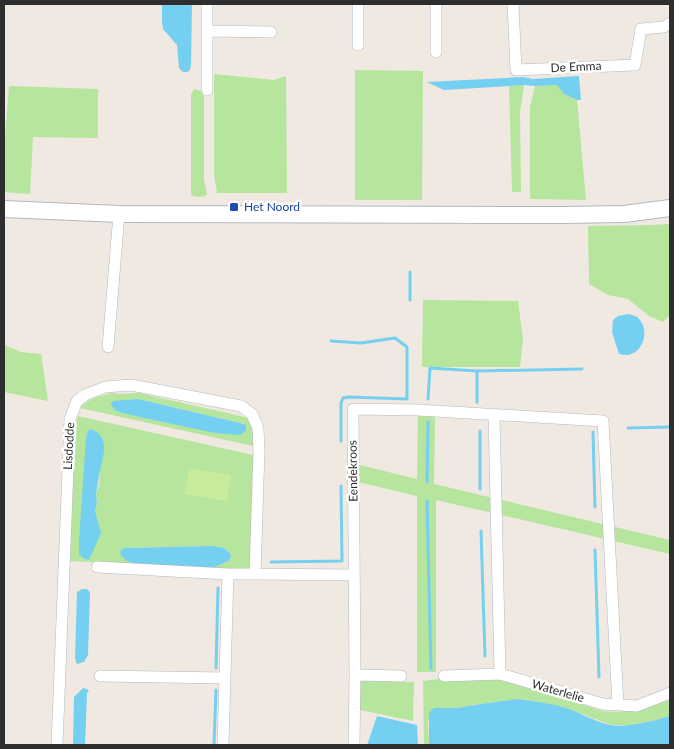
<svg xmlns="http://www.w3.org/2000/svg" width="674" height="749" viewBox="0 0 674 749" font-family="Lato,sans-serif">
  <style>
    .green { fill: #b6e59e; fill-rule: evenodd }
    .pitch { fill: #c9ec9a }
    .water { fill: #75cff0 }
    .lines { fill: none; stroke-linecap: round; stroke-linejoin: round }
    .stream { stroke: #75cff0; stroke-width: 3 }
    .street-casing { stroke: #b4b7c1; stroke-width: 12 }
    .secondary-casing { stroke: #b4b7c1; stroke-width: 18 }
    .street { stroke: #fff; stroke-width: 11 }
    .secondary { stroke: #fff; stroke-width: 16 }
    .transit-dot { fill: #1a4fb4; stroke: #fff; stroke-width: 2 }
    .labels { text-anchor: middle; stroke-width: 5; stroke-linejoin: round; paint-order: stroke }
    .street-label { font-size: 12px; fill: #2e2e2e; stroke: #fff }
    .transit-label { font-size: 12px; fill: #164399; stroke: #fff; text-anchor: start }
  </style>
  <rect width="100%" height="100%" fill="#efe9e1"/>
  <path class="green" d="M355,70L423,71L422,200H355Z
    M214,74L274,80L286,76L287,193H217L214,175Z
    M524,85L520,112L521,192H512L509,86Z
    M557,85L564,94L577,100L586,200L530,199V107L535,86Z
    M9,86L98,89V138L33,137L30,194L4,192V136H5Z
    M194,89L201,91L204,96V178L207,195L201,197L192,196L191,193V95Z
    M670,224V315L663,322L649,316L628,299L608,295L589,284L588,226L650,225Z
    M423,300L518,301L523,339L520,367H422Z
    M4,345L21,352L41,354L48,401L4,392Z
    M111,393L120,394L139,393L245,417C255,423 253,434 253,446L80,408C88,398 99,397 111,393ZM138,399L240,423L246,425L135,416L128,413L126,400Z
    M418,413H435L434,484L670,540V554L436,500V672H417V496L358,482L356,464L417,479Z
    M78,416L253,455L252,559L249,569L211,568L215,567L230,560L231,554L224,548L213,546L124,548L120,551L136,564L68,561L72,440ZM104,455L100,470L99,485L96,494L97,502L95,511L96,517L79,541Z
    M438,679H494L510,682L603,711C629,714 646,707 670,700V716L653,721L630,725H611L563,707L538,702L517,699L481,704L457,708H443L428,720L429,745H424L423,681Z
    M360,681L414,682L413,721L360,710Z"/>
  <path class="pitch" d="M189,468L231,475L227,501L185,494Z"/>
  <path class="water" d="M162,4H192L191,64L190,70L187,72H183L179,68L177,45L163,29L162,22Z
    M579,76L581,100H577L564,94L557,85L535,86L524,85L444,90L427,82L523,77L533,79Z
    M628,314C632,315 637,316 639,319C652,332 640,361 619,354L612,332L613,320L618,316Z
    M138,399L240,423L246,425V431L240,435L215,433L135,416C127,413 114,414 111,404L113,401Z
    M91,429C111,437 103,456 100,471C98,478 98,486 96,494L97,502L95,511L101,533L89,560L83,558L79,554V541L86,438L88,431Z
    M213,546L224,548L231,554L230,560L215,567L211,568L136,564L127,561L121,556L120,551L124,548Z
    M82,589H87L90,592L88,655L84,662L77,664L75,659L77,592Z
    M83,688L87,689L89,691L87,693L85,745H73L74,697Z
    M517,699C532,701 548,703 563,707C579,712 593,721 610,725C625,728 654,721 670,716V745H429V713L434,708H457L481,704Z
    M377,716L417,725L418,745H367Z"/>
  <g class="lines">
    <path class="stream" d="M410,300V272
      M331,341L361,343L395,338L407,347V399L349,397L343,398L341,403V441
      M477,371L582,369
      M428,399L430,368L477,371V402
      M628,428L670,427
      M593,432L595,507
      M427,482L428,422
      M480,489V431
      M427,501L431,669
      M481,531L485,656
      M595,550L599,677
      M271,562L342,561L341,486
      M216,668L218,588
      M214,745L216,690"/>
    <g class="street-casing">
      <path id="street" d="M436,4V52
        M513,4L516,70L635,65L641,29L664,27L670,23
        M207,31L271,32
        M358,45V4
        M207,90V4
        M108,347L119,214
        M494,415L500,674
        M97,567L228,574H255
        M355,675L353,409L418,410L603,421L618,705
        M100,676L225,678
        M444,676L500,674L603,704L637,706L670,693
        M57,745L70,419L77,401L85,395L105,387L131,385L241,406L252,414L258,428L259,451L255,574L354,575
        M223,745L228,574
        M354,745L355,675L401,676"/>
    </g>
    <g class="secondary-casing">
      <path id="secondary" d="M4,209L119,214L563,215L624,214L670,208"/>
    </g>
    <use href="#street" class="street"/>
    <use href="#secondary" class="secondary"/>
  </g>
  <rect class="transit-dot" x="229" y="202" width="10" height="10" rx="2.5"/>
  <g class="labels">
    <g class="street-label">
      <text transform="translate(576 67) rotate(-3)" y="4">De Emma</text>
      <text transform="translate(69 446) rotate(-87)" y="4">Lisdodde</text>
      <text transform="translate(353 471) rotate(-91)" y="4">Eendekroos</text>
      <text transform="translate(558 691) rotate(16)" y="4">Waterlelie</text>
    </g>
    <g class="transit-label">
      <text x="244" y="211">Het Noord</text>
    </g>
  </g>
  <rect width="674" height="749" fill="none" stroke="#2e2e2e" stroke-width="10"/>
</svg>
